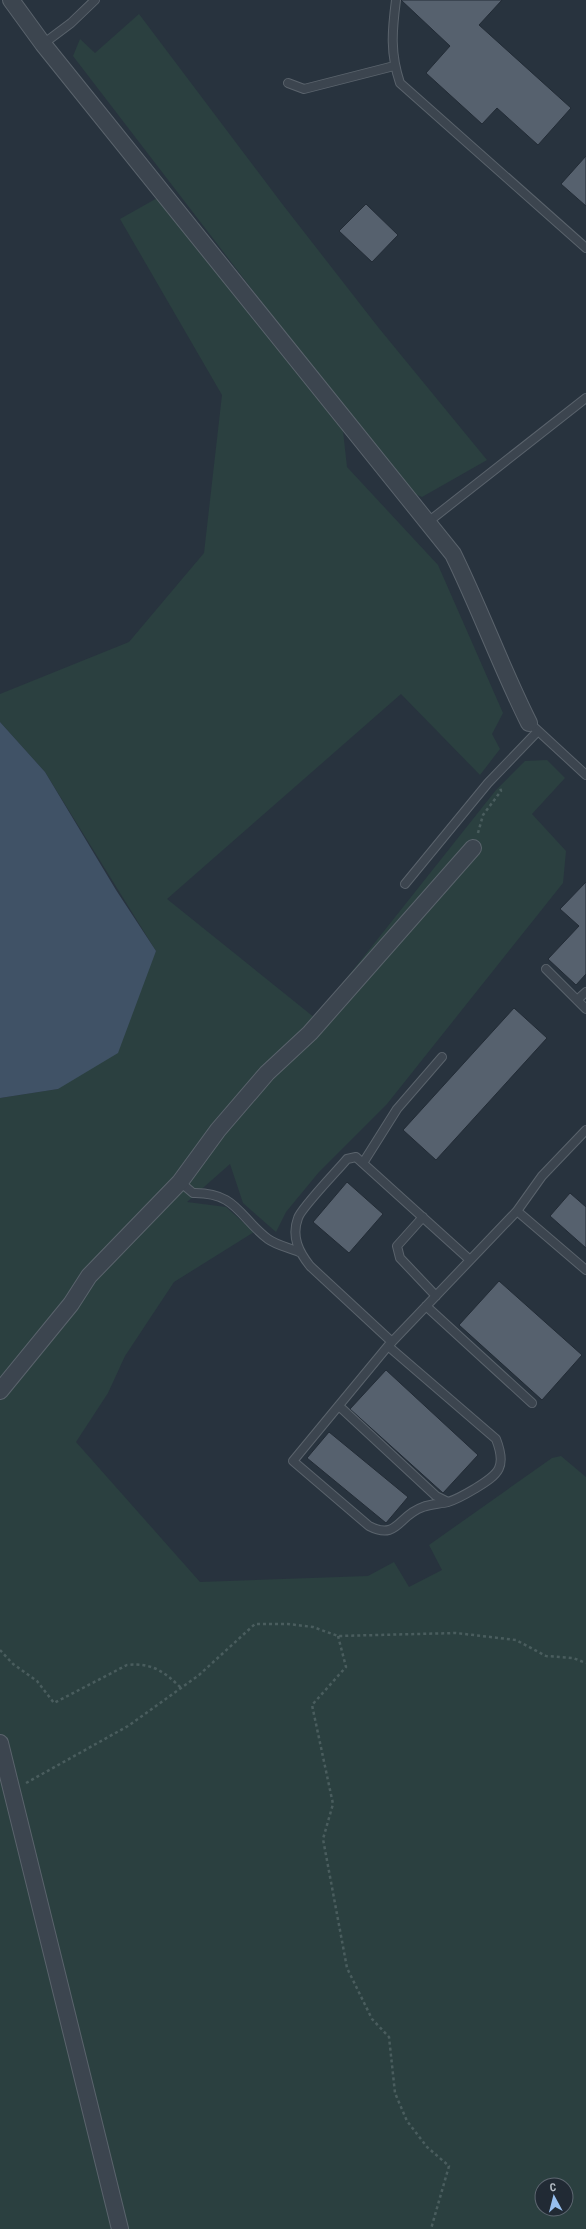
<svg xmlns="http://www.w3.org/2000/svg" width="586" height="2229" viewBox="0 0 586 2229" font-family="'Roboto Condensed',sans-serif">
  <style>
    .green { fill: #2b4040; fill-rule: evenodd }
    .water { fill: #405266 }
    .building { fill: #56616e; stroke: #232c36 }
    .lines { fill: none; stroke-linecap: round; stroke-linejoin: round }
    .service-casing { stroke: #5a636c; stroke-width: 10 }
    .minor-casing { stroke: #5a636c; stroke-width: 18 }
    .path { stroke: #4a5d5e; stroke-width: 2.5; stroke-dasharray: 3 3; stroke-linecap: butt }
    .service { stroke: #3c454f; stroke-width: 8 }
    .minor { stroke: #3c454f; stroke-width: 16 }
  </style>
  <rect width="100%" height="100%" fill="#28333e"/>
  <path class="green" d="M139,14L283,205L378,327L487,460L422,497L406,490L73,56L80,39L95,53Z
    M159,197L343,431L347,467L438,565L503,713L492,734L500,749L480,775L401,694L167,899L315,1018L496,790L525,761L547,760L565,778L532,814L566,851L563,883L387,1104L319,1172L286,1212L276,1232L243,1203L230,1164L187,1202L226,1207L254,1232L174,1282L125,1356L108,1393L76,1442L200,1582L368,1576L394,1562L409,1587L442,1570L429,1545L552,1458L561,1456L586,1477V2229H0V1098L58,1089L156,951L45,772L0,722V694L129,642L204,553L222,395L120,219ZM542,2185H566V2209H542Z"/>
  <path class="water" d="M0,722L45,772L116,890L156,951L118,1053L58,1089L0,1098Z"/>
  <path class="building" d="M401,0H502L479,25L571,108L538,145L497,108L482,124L426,73L450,46Z
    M586,156V206L561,184Z
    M366,204L398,235L372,262L339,231Z
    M586,882V974L576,985L548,959L579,926L560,909Z
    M514,1008L547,1038L436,1160L403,1130Z
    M347,1182L383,1214L349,1253L313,1222Z
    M570,1193L586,1207V1248L550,1216Z
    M499,1281L582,1355L542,1400L459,1325Z
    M386,1370L478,1455L443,1493L350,1409Z
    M329,1432L408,1497L386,1523L307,1458Z"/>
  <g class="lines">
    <g class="service-casing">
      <path id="service" d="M396,0C392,31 390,53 400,83L586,248
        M43,44L71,23L95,0
        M288,83L304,89L394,66
        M428,522L586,398
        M535,728L586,775
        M405,884L488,783L538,731
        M546,969L586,1009
        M577,1000L586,992
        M363,1163L397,1109L442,1057
        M180,1182L193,1193C236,1192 239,1217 268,1239C276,1245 290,1248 299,1252
        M517,1211L586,1270
        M423,1217L397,1246L400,1258L436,1296
        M426,1306L532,1403
        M392,1342L310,1266C299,1252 291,1237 298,1218C301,1208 338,1170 347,1159L356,1157L470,1260
        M339,1406L436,1496L448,1502C458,1499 466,1494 476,1488C499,1474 507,1467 496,1439L388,1346
        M448,1502C440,1504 430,1504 423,1507C398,1515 398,1541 369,1526L293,1461L388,1346L517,1211L542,1176L586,1130"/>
    </g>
    <g class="minor-casing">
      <path id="minor" d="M11,0L43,44L453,554C480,609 501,667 529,723
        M0,1391L71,1304L89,1276L180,1182L218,1130L267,1073L310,1033L473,848
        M0,1743L120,2229"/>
    </g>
    <path class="path" d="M478,833L483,815L501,791L500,787
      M338,1636L346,1667L312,1705L333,1804L323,1839L347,1968L372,2019L389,2037L395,2093L407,2121L427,2147L449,2166L431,2229
      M0,1650L13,1664L37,1681L54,1703L127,1665C151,1662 165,1672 181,1688
      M26,1783L128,1726L199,1675L255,1624H288L313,1627L338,1636L456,1633L516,1640L546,1656L573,1658L586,1663"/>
    <use href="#service" class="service"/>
    <use href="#minor" class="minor"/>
  </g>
  <g transform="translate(554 2197) rotate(353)"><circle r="19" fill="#212a34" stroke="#5d6670"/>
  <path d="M0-3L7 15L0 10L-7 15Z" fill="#97bfef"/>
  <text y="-6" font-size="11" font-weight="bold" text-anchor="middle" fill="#b8c0c9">С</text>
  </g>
</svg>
